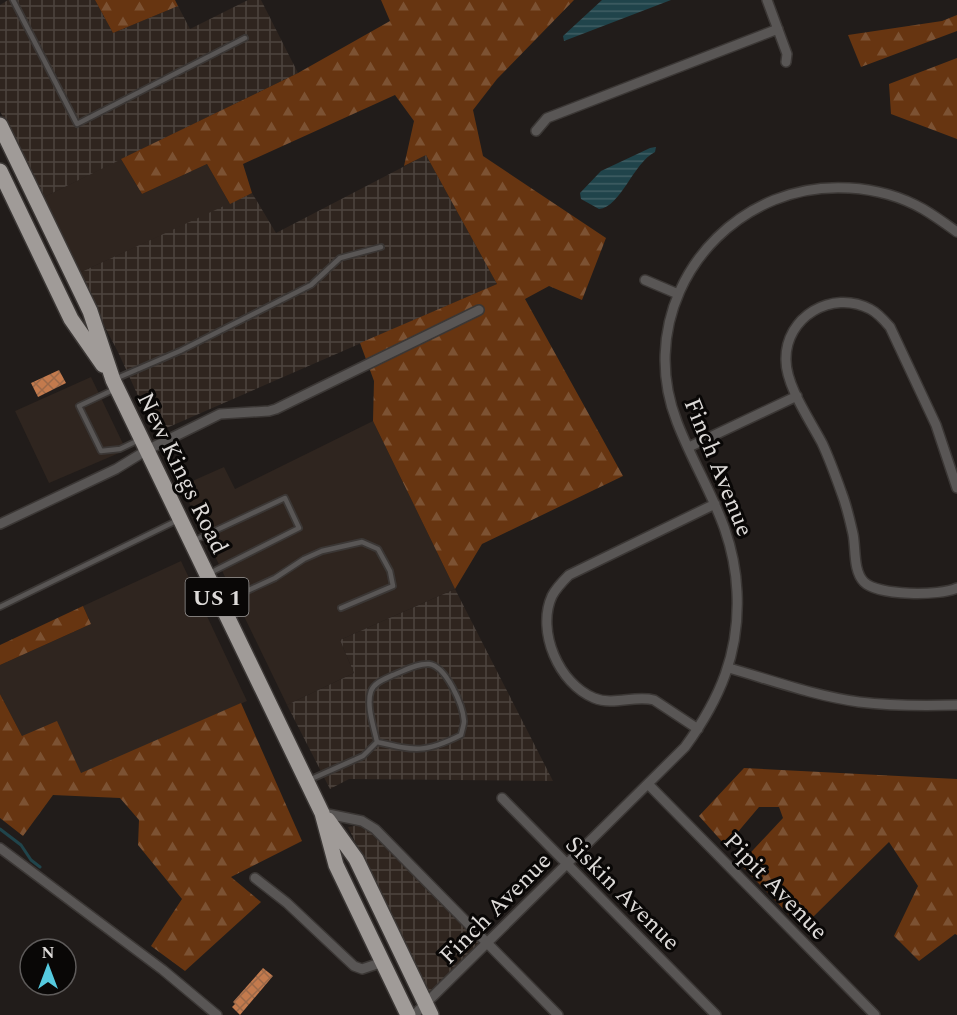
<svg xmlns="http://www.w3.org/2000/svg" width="957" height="1015" viewBox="0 0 957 1015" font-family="Spectral,serif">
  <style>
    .built { fill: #2f251f }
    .industrial { fill: url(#industrial-grid) }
    .forest { fill: url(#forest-firs) }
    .water { fill: url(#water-rules) }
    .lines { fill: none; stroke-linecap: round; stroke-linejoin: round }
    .stream { stroke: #20444b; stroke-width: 3 }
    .building { fill: url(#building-cross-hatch) }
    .service-casing { stroke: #3b3735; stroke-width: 8 }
    .minor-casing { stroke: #3b3735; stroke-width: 12 }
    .trunk-casing { stroke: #3b3735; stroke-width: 18 }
    .service { stroke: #595655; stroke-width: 4.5 }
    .minor { stroke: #595655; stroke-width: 9 }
    .trunk { stroke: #a09b98; stroke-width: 15 }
    .labels { text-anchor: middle; stroke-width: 6; stroke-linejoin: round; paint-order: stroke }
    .shield { fill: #090706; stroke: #9d9b99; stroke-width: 1.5 }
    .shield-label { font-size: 22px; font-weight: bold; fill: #dddad8 }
    .street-label { font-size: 24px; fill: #dddad8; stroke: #090706 }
  </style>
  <defs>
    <pattern id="industrial-grid" width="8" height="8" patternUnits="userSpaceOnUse" patternTransform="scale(1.5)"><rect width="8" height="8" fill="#2f251f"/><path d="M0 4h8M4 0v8" fill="none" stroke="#4d443f"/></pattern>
    <pattern id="forest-firs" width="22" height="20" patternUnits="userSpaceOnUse" patternTransform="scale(1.5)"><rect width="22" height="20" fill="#673511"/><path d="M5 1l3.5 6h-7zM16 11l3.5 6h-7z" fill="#7c5233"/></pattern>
    <pattern id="water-rules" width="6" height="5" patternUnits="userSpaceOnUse" patternTransform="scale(1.5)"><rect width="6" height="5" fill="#20444b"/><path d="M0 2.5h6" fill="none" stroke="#405e64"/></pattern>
    <pattern id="building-cross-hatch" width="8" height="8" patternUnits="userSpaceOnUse" patternTransform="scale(1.5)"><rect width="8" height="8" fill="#c37a4d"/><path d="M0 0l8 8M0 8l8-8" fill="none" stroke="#9c6949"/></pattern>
  </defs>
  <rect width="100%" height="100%" fill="#211c1a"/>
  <path class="built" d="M121,159L142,194L207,164L230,204L77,274L42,198Z
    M91,377L126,450L49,483L15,411Z
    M373,421L455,589L340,640L354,673L287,705L181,486L224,467L235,489Z
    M181,561L247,701L81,774L22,736L0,694V665L91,624L83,606Z"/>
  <path class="industrial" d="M8,0H95L113,33L178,6L190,29L248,0H261L298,73L42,198L0,111V5Z
    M426,155L497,284L155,433L118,352L77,274L252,193L276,233Z
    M455,589L553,781L349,779L330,789L287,705L354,673L340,640Z
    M360,825L375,835L482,943L428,993L348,827Z"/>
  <path class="forest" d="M95,0H175L178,6L113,33Z
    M381,0H574L497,79L473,110L483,156L606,238L582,300L549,286L525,299L623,476L482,544L455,589L373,421L374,381L360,343L497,284L426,155L404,166L414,121L395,95L243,164L252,193L230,204L207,164L142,194L121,159L298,73L390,21Z
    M957,15V31L861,67L848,35L942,21Z
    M957,58V139L891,114L889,84Z
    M83,606L91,624L0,665V645Z
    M0,694L22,736L57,721L81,773L241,703L302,841L231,877L261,902L185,971L151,946L182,899L138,845L139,820L120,798L53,795L23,836L0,818Z
    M744,768L957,779V935L955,934L919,961L894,936L918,886L889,842L812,918L793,919L740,864L783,818L779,807H759L726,846L699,816Z"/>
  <path class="water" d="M602,0H671L564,41L563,36Z
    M656,147L655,152C633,163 621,207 599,209L581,199L580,193L601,171L650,148Z"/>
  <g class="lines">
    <path class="stream" d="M0,829L21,845L31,860L40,867"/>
  </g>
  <path class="building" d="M59,370L66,383L38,397L31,383Z
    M263,968L273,976L240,1015L232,1007L235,1004L233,1002Z"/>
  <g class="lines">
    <g class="service-casing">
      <path id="service" d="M13,0L77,124L245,38
        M115,379L180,351L311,285L340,258L381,247
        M115,389L79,406L101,451L120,449L139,440
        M193,541L285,498L299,528L210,573
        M223,602L275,578L304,559L322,551L362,542L378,549L390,571L393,586L341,608
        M0,607L178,520
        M309,780L363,756L377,742C374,727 366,706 371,691C375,682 385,679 393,675C404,671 417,663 429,664C446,666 463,705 464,721C464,725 462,730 461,735C425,753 416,751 377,742"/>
    </g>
    <g class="minor-casing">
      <path id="minor" d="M767,0L787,54L786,62
        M536,131L547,118L778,29
        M645,280L678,294
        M689,447L797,396
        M957,488L936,425L890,327C884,320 878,313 870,309C832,289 785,317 786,360C786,386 810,420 822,443C830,460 836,477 842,494C847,507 850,521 853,534C856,549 853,571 864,582C878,596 940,596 957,588
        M0,524L116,469L147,450L220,414L269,411L276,409L479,310
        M729,668C771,680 815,696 859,702C892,706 924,706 957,705
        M698,729L654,700C634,695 614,706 594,698C559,684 536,631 552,596C556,588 563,581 569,575L715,504
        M648,784L875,1015
        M502,798L716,1015
        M323,813L362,821L375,829L558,1015
        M0,848L163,970L217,1015
        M255,878L287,903L354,966L362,969L383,962
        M414,1015L685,747C720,699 740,653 737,592C734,523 700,482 677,422C642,333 687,236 774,200C820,181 879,184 923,209C935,216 946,224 957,232"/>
    </g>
    <g class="trunk-casing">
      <path id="trunk" d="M0,125L90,311L113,380L322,813L336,865L408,1015
        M0,171L71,319L103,365
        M328,820L356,859L431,1015"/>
    </g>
    <use href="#service" class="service"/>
    <use href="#minor" class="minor"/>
    <use href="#trunk" class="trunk"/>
  </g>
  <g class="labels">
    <rect class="shield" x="185.5" y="578" width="63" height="38" rx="4.5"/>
    <g class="shield-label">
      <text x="217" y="605">US 1</text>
    </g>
    <g class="street-label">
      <text transform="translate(719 467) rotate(68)" y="8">Finch Avenue</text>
      <text transform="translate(183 473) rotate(64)" y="8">New Kings Road</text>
      <text transform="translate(776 886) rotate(46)" y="8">Pipit Avenue</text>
      <text transform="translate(623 893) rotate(45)" y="8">Siskin Avenue</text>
      <text transform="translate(495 908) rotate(-45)" y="8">Finch Avenue</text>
    </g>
  </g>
  <g transform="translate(48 967)"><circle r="28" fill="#090706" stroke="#5e5b5a" stroke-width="1.5"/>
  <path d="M0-4.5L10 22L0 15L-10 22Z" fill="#55cadf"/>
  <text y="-9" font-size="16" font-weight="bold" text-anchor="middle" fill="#dddad8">N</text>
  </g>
</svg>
